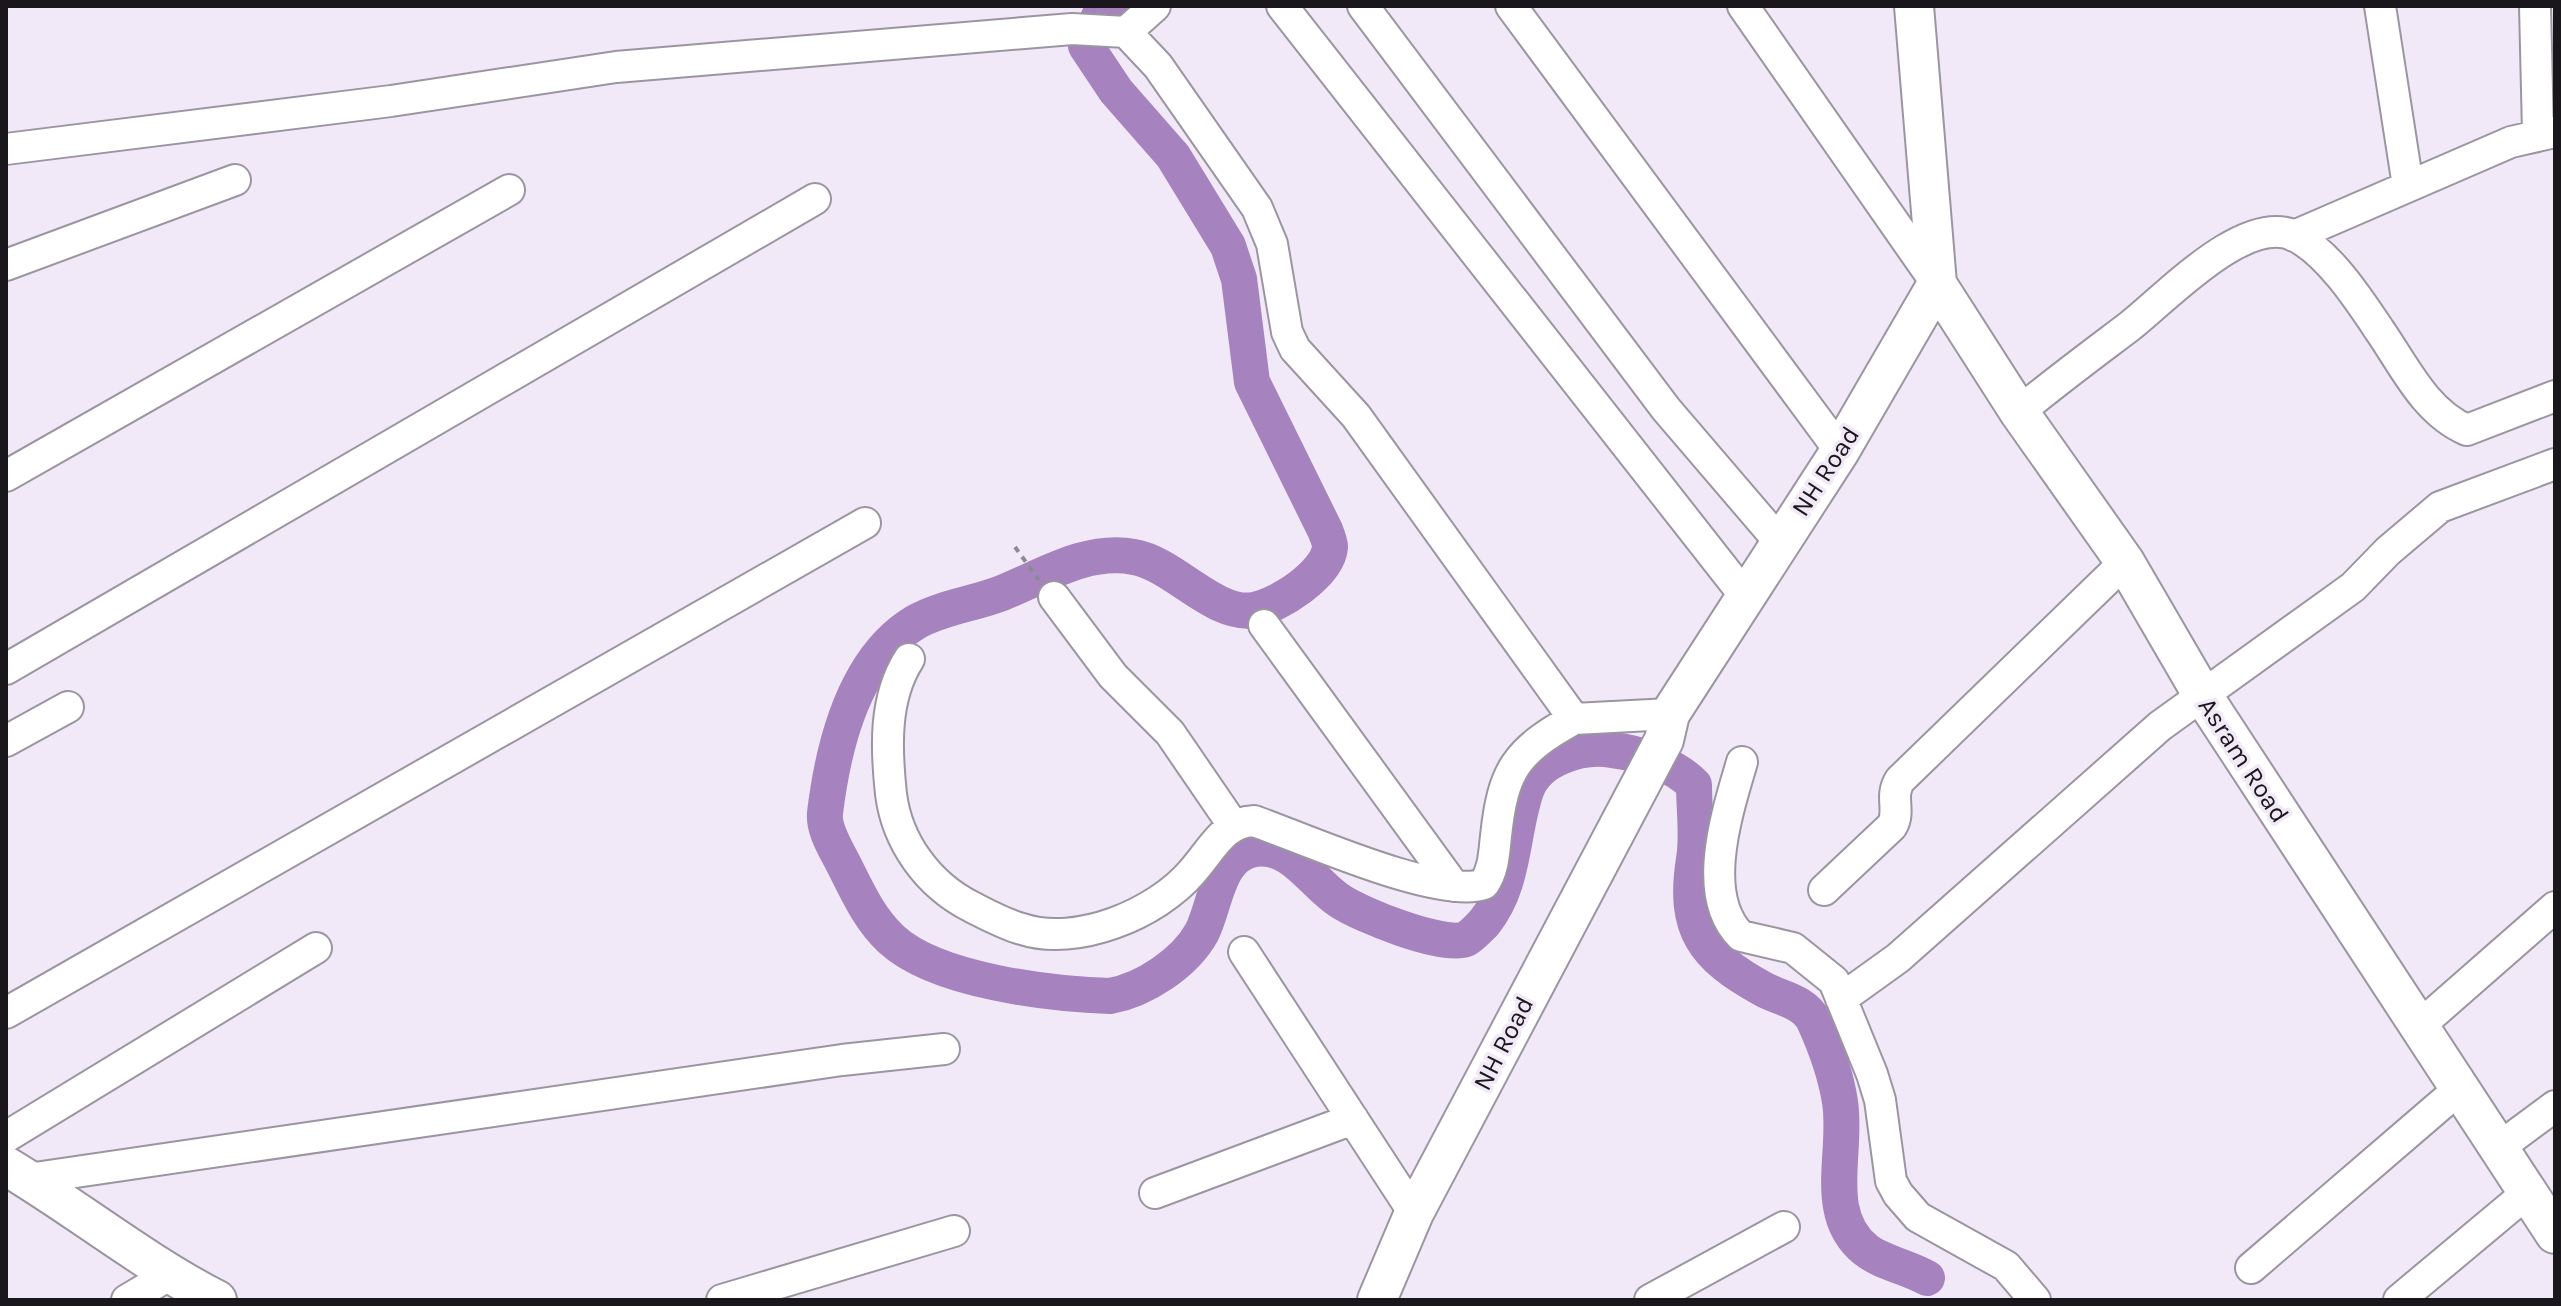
<svg xmlns="http://www.w3.org/2000/svg" width="2561" height="1306" viewBox="0 0 2561 1306" font-family="Karla,sans-serif">
  <style>
    .lines { fill: none; stroke-linecap: round; stroke-linejoin: round }
    .river { stroke: #a683bf; stroke-width: 36 }
    .minor-casing { stroke: #9c95a1; stroke-width: 34 }
    .major-casing { stroke: #9c95a1; stroke-width: 42 }
    .path { stroke: #8e8892; stroke-width: 4; stroke-dasharray: 6 6; stroke-linecap: butt }
    .minor { stroke: #fff; stroke-width: 30 }
    .major { stroke: #fff; stroke-width: 38 }
    .labels { text-anchor: middle; stroke-width: 7; stroke-linejoin: round; paint-order: stroke }
    .street-label { font-size: 26px; fill: #19171b; stroke: #f1e9f7 }
  </style>
  <rect width="100%" height="100%" fill="#f1e9f7"/>
  <g class="lines">
    <path class="river" d="M1110,6L1101,12L1086,46L1116,91L1173,156L1228,246L1239,279L1252,382L1325,530C1327,535 1330,542 1330,547C1328,574 1278,606 1254,610C1215,617 1174,564 1134,557C1087,548 1044,576 1002,593C974,604 943,607 916,622C854,659 833,747 825,813C823,831 838,852 846,869C859,895 870,919 891,939C936,981 1050,994 1110,996C1144,990 1185,963 1202,932C1216,904 1217,855 1255,849C1292,843 1313,884 1340,901C1361,915 1443,948 1466,939C1472,936 1479,928 1484,923C1515,885 1511,835 1526,791C1537,758 1582,745 1612,750C1640,753 1675,765 1694,785C1694,809 1698,836 1694,859C1683,929 1703,956 1763,989C1781,999 1804,1001 1814,1021C1825,1045 1836,1076 1840,1102C1848,1152 1821,1214 1866,1250C1883,1263 1908,1267 1927,1278"/>
    <g class="minor-casing">
      <path id="minor" d="M1282,6L1745,596
        M1363,6L1666,409L1779,541
        M1511,6L1840,451
        M1743,6L1937,284
        M2380,6L2408,186
        M2535,6L2538,133
        M1126,32L1155,6
        M6,149L391,101L616,67L1072,29L1126,32L1158,66L1257,208L1272,244L1287,332L1295,349L1356,416L1574,719L1670,714
        M2294,236L2511,142L2555,132
        M6,265L235,180
        M2019,412C2055,382 2093,354 2130,326C2165,299 2245,212 2295,236C2329,253 2360,301 2380,331C2405,367 2425,412 2467,430L2555,396
        M6,476L509,190
        M1054,597L1113,676L1170,733L1233,825
        M1264,625L1454,886
        M909,659C884,698 886,748 891,794C897,842 928,885 972,907C988,915 1004,924 1022,929C1077,947 1156,914 1192,872C1212,850 1223,822 1254,821C1303,838 1440,900 1484,884C1494,869 1494,853 1496,836C1503,770 1516,751 1574,719
        M6,669L815,199
        M6,741L68,707
        M1742,762C1728,810 1699,895 1741,936L1793,948L1834,981L1872,1074L1880,1100L1891,1181L1898,1194L1918,1217L2006,1266L2035,1300
        M1824,890L1892,826C1901,810 1889,797 1900,780L2125,562
        M1244,952L1414,1213
        M1841,999L1898,958L2160,726L2353,587L2388,551L2440,507L2555,464
        M6,1013L865,523
        M2418,1027L2555,907
        M6,1137L316,948
        M2497,1149L2555,1106
        M28,1179L842,1060L944,1049
        M1155,1193L1353,1119
        M2251,1268L2458,1090
        M127,1300L169,1275
        M722,1300L954,1231
        M1650,1300L1784,1227
        M2399,1300L2527,1193"/>
    </g>
    <g class="major-casing">
      <path id="major" d="M1914,6L1937,284L2019,412L2125,562L2203,696L2555,1234
        M6,1166C78,1209 143,1262 217,1300
        M1377,1300L1414,1213L1664,740L1670,714L1840,451L1937,284"/>
    </g>
    <path class="path" d="M1015,547L1039,580"/>
    <use href="#minor" class="minor"/>
    <use href="#major" class="major"/>
  </g>
  <g class="labels">
    <g class="street-label">
      <text transform="translate(1825 471) rotate(-57)" y="9">NH Road</text>
      <text transform="translate(2244 760) rotate(57)" y="9">Asram Road</text>
      <text transform="translate(1503 1043) rotate(-63)" y="9">NH Road</text>
    </g>
  </g>
  <rect width="2561" height="1306" fill="none" stroke="#19171b" stroke-width="16"/>
</svg>
